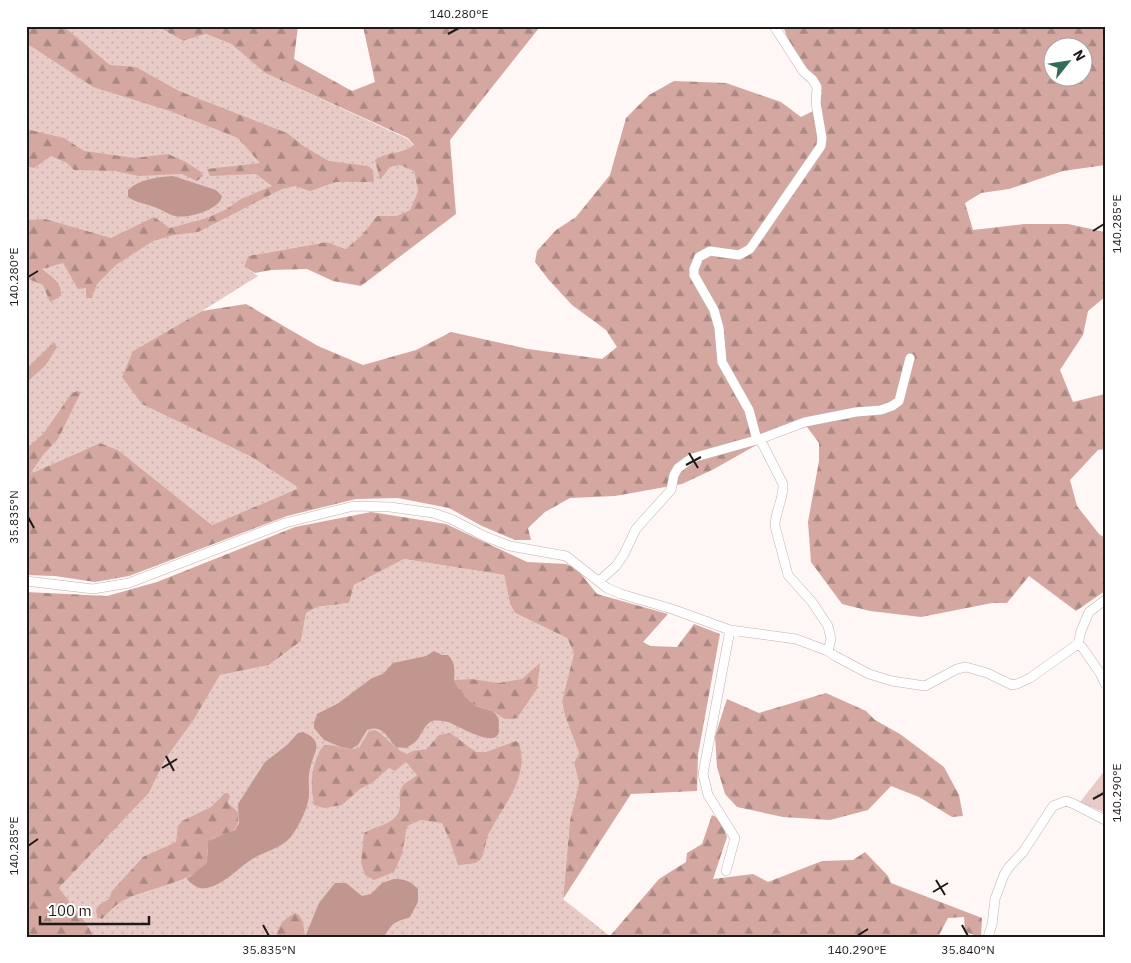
<svg xmlns="http://www.w3.org/2000/svg" width="1131" height="963" viewBox="0 0 1131 963" font-family="'IBM Plex Sans',sans-serif">
  <style>
    .grass { fill: url(#grass-dots) }
    .forest { fill: url(#forest-firs); fill-rule: evenodd }
    .park { fill: url(#park-tufts) }
    .water { fill: #c1968f }
    .lines { fill: none; stroke-linecap: round; stroke-linejoin: round }
    .minor-casing { stroke: #c1b2af; stroke-width: 10 }
    .minor { stroke: #fff; stroke-width: 9 }
    .ticks { fill: none; stroke: #1f1918; stroke-width: 2 }
    .neatline { fill: none; stroke: #1f1918; stroke-width: 2 }
    .ticks-label { font-size: 12px; text-anchor: middle; fill: #1f1918 }
  </style>
  <defs>
    <pattern id="grass-dots" width="8" height="8" patternUnits="userSpaceOnUse" patternTransform="scale(1.25)"><rect width="8" height="8" fill="#e8cbc7"/><path d="M2 2h.1M6 6h.1" fill="none" stroke="#c7aeaa" stroke-width="1.8" stroke-linecap="round"/></pattern>
    <pattern id="forest-firs" width="22" height="20" patternUnits="userSpaceOnUse" patternTransform="scale(1.25)"><rect width="22" height="20" fill="#d4a8a1"/><path d="M5 1l3.5 6h-7zM16 11l3.5 6h-7z" fill="#ab8882"/></pattern>
    <pattern id="park-tufts" width="24" height="20" patternUnits="userSpaceOnUse" patternTransform="scale(1.25)"><rect width="24" height="20" fill="#e8cbc7"/><path d="M3 7l-1-3M5 7V3M7 7l1-3M15 17l-1-3M17 17v-4M19 17l1-3" fill="none" stroke="#c7aeaa"/></pattern>
  </defs>
  <rect width="100%" height="100%" fill="#fef7f6"/>
  <path class="grass" d="M26,26H157L183,41L206,34L231,44L265,73L408,139L414,146V171L418,191L410,210L396,216H377L362,235L346,249L327,242L248,256L244,267L258,276L202,311L133,351L250,456L300,488L212,525L118,450L100,443L26,476Z
    M404,559L504,575L510,604L515,613L567,638L574,653L562,701L565,716L579,753L574,763L579,783L570,820L563,899L611,937H94L86,923L59,888L149,793L166,758L193,721L220,675L269,665L301,641L306,613L317,607L349,603L354,585Z"/>
  <path class="forest" d="M26,26H63L110,65L136,67L179,91L287,133L305,147L329,161L368,166L373,170L374,182H336L310,191L295,186L282,189L198,232L174,235L153,241L116,265L97,284L92,298H86V288L78,289L63,263L42,269C51,277 62,281 61,296L50,302L43,285L26,278V220L45,219L111,238L154,217L170,228L207,218L225,210L241,199L272,186L256,174L210,176L207,169L260,163L238,138L170,111L93,87L31,46H26Z
    M157,26H298L294,59L352,91L375,82L363,26H537L539,28L450,140L456,214L361,286L333,281L307,269L271,270L255,273L244,267L248,256L327,242L346,249L362,235L377,216H396L410,210L418,191L414,171L400,165L390,167L380,180L375,160C390,150 399,156 414,145L408,138L265,73L231,44L206,34L183,41Z
    M783,26H1105V165L1063,171L1009,189L981,193L965,203L973,230L1024,224H1068L1105,232V297L1088,311L1083,335L1060,370L1073,402L1105,394V449L1098,450L1070,480L1077,506L1099,534L1105,538V591L1076,611L1029,576L1007,603H992L921,617L870,611L842,604L811,562L808,522L819,461V443L807,427H783L760,443L714,469L682,484L615,496L570,498L545,512L528,528L531,540H515L482,526L449,508L398,498L356,499L287,516L129,576L95,582L55,576L26,575V449L44,433L71,394L77,391L81,392L58,439L43,455L30,474L100,443L118,450L212,525L299,488L250,456L142,404L122,377L133,351L202,311L246,304L318,346L363,365L416,350L451,332L528,349L602,359L617,347L606,330L572,305L548,279L535,262L537,251L556,230L576,217L610,175L626,118L649,95L674,81L726,83L781,102L801,117L815,110L822,93L790,45ZM1054,48H1084V78H1054Z
    M26,129L64,138L84,151L135,158L168,154L186,162L201,172L203,176L197,181L182,174L139,176L115,171L74,170L67,163L51,156L34,168L26,166Z
    M54,342L57,347L46,365L26,383V369Z
    M371,512L446,524L527,562L566,564L577,569L597,594L668,614L643,642L650,646L677,647L694,624L720,634L698,755L697,791L631,794L563,899L570,820L579,783L574,763L579,753L565,716L562,701L574,653L567,638L515,613L510,604L504,575L404,559L354,585L349,603L317,607L306,613L301,641L269,665L220,675L193,721L166,758L149,793L59,888L86,923L94,937H26V592L107,596L157,582L295,527Z
    M540,663L537,689L517,718C501,721 504,717 492,711C488,708 482,709 477,706C467,701 458,690 454,680L471,679L499,683L522,679Z
    M826,693L866,711L875,720L900,734L944,767L959,795L963,816L952,817L919,797L891,786L868,810L830,820L783,817L737,807L725,794L717,767L715,736L727,699L759,713Z
    M375,730C386,735 392,748 407,754L413,751L427,749L439,735L450,733L476,752H486L516,741L519,743C530,778 503,805 488,835C485,842 485,854 480,860C475,865 465,864 458,865L450,841L442,823L421,820L407,826L402,854L394,872L374,880L365,875L361,863L364,833C372,828 386,825 392,820C407,809 395,796 402,787C405,782 413,779 417,775L406,762L395,771L389,768L372,783L360,789L342,805L324,808L314,805C311,786 310,773 318,755C320,750 322,745 328,745C339,745 343,751 359,748L369,731Z
    M225,793H228L230,796L228,803L238,812C240,834 229,832 212,839L207,847V863C187,885 148,887 122,901C115,905 108,913 102,919L97,917L96,910L99,905L109,899L112,891L143,857L176,842L178,826L182,821L211,807Z
    M712,815L720,819L727,837L713,879L753,874L768,882L822,861L853,860L865,852L888,876L891,883L982,918L981,937L965,932L964,917L948,918L938,937L610,936L659,879L686,862L687,853L702,844Z
    M295,913L299,915L303,922L305,937H276C279,924 284,919 295,913Z"/>
  <path class="park" d="M1105,770V813L1080,802Z"/>
  <path class="water" d="M173,176L216,190L222,196C220,210 187,219 175,216C169,215 163,210 157,208C148,204 136,203 128,197V190C139,179 159,177 173,176Z
    M434,651L442,655H448C455,662 455,670 454,680C458,690 467,700 476,706C484,710 494,708 498,718C500,722 498,725 499,729C500,752 457,725 448,722C443,721 437,720 432,721C425,724 422,733 418,739C415,743 410,745 406,748L396,747C386,736 383,724 367,730L358,745L351,749L341,747L324,740L314,728V723L317,714L337,704L372,678L383,674L393,663L426,656Z
    M303,732C326,742 313,752 310,769C308,777 309,784 309,792C310,804 300,824 293,834C282,850 262,851 248,862C235,871 223,885 206,888C199,890 191,884 187,879L207,863L208,841L235,830L239,823L238,804L265,762L287,745L298,733Z
    M394,879C405,879 410,881 418,889V902L410,917C393,923 393,922 384,937H305L319,903L335,883H346L362,896L371,894L382,883Z"/>
  <g class="lines">
    <g class="minor-casing">
      <path id="minor" d="M760,439L783,484C784,499 775,511 775,526L788,575L812,602L828,626L831,639L828,651
        M757,440L749,410L722,362L719,328L714,310L694,275V269L699,257L710,251L739,255L750,249L821,146L822,138L816,103L817,87L813,80L803,71L774,26
        M26,581L93,589L129,583L285,523L354,506L390,507L433,513L451,519L484,536L510,546L566,556L607,588L621,594L672,609L730,630L796,639L828,651L835,656L869,674L892,681L925,686L957,669L966,667L987,673L1012,685L1017,684L1030,678L1078,644L1081,631L1089,612L1105,600
        M599,581L616,566L624,554L636,529L643,521L671,490L674,475L678,468L692,458L760,439L805,422L856,412L881,410L892,406L899,401L910,358
        M1078,644L1082,647L1100,673L1105,684
        M726,871L735,838L708,795L703,774L730,630
        M988,937L992,925L995,899L1004,875L1009,867L1023,852L1053,806L1066,801L1074,804L1105,820"/>
    </g>
    <use href="#minor" class="minor"/>
  </g>
  <path class="ticks" d="M448,34L459,28M1093,231L1104,224M28,277L38,271M689,453L698,468M686,465L701,457M28,517L34,528M166,756L174,771M162,768L177,759M1093,799L1104,793M28,846L38,839M936,880L945,895M933,892L948,883M263,925L269,936M962,925L968,936M857,936L868,929"/>
  <rect width="1131" height="963" fill="none" stroke="#ffffff" stroke-width="55"/>
  <g transform="translate(1068 62) rotate(60)"><circle r="24" fill="#ffffff" stroke="#a5a3a3"/>
  <path d="M0-4L9 19L0 12L-9 19Z" fill="#336d56"/>
  <text y="-8" font-size="14" font-weight="bold" text-anchor="middle" fill="#1f1918">N</text>
  </g>
  <path d="M40 916v8h109v-8" fill="none" stroke="#1f1918" stroke-width="2.5"/>
  <text x="48" y="916" font-size="15" fill="#1f1918" stroke="#ffffff" stroke-width="4" paint-order="stroke">100 m</text>
  <rect x="28" y="28" width="1076" height="908" class="neatline"/>
  <g class="ticks-label">
    <text x="459" y="18">140.280°E</text>
    <text transform="translate(1117 224) rotate(-90)" y="4">140.285°E</text>
    <text transform="translate(14 277) rotate(-90)" y="4">140.280°E</text>
    <text transform="translate(14 517) rotate(-90)" y="4">35.835°N</text>
    <text transform="translate(1117 793) rotate(-90)" y="4">140.290°E</text>
    <text transform="translate(14 846) rotate(-90)" y="4">140.285°E</text>
    <text x="269" y="954">35.835°N</text>
    <text x="857" y="954">140.290°E</text>
    <text x="968" y="954">35.840°N</text>
  </g>
</svg>
